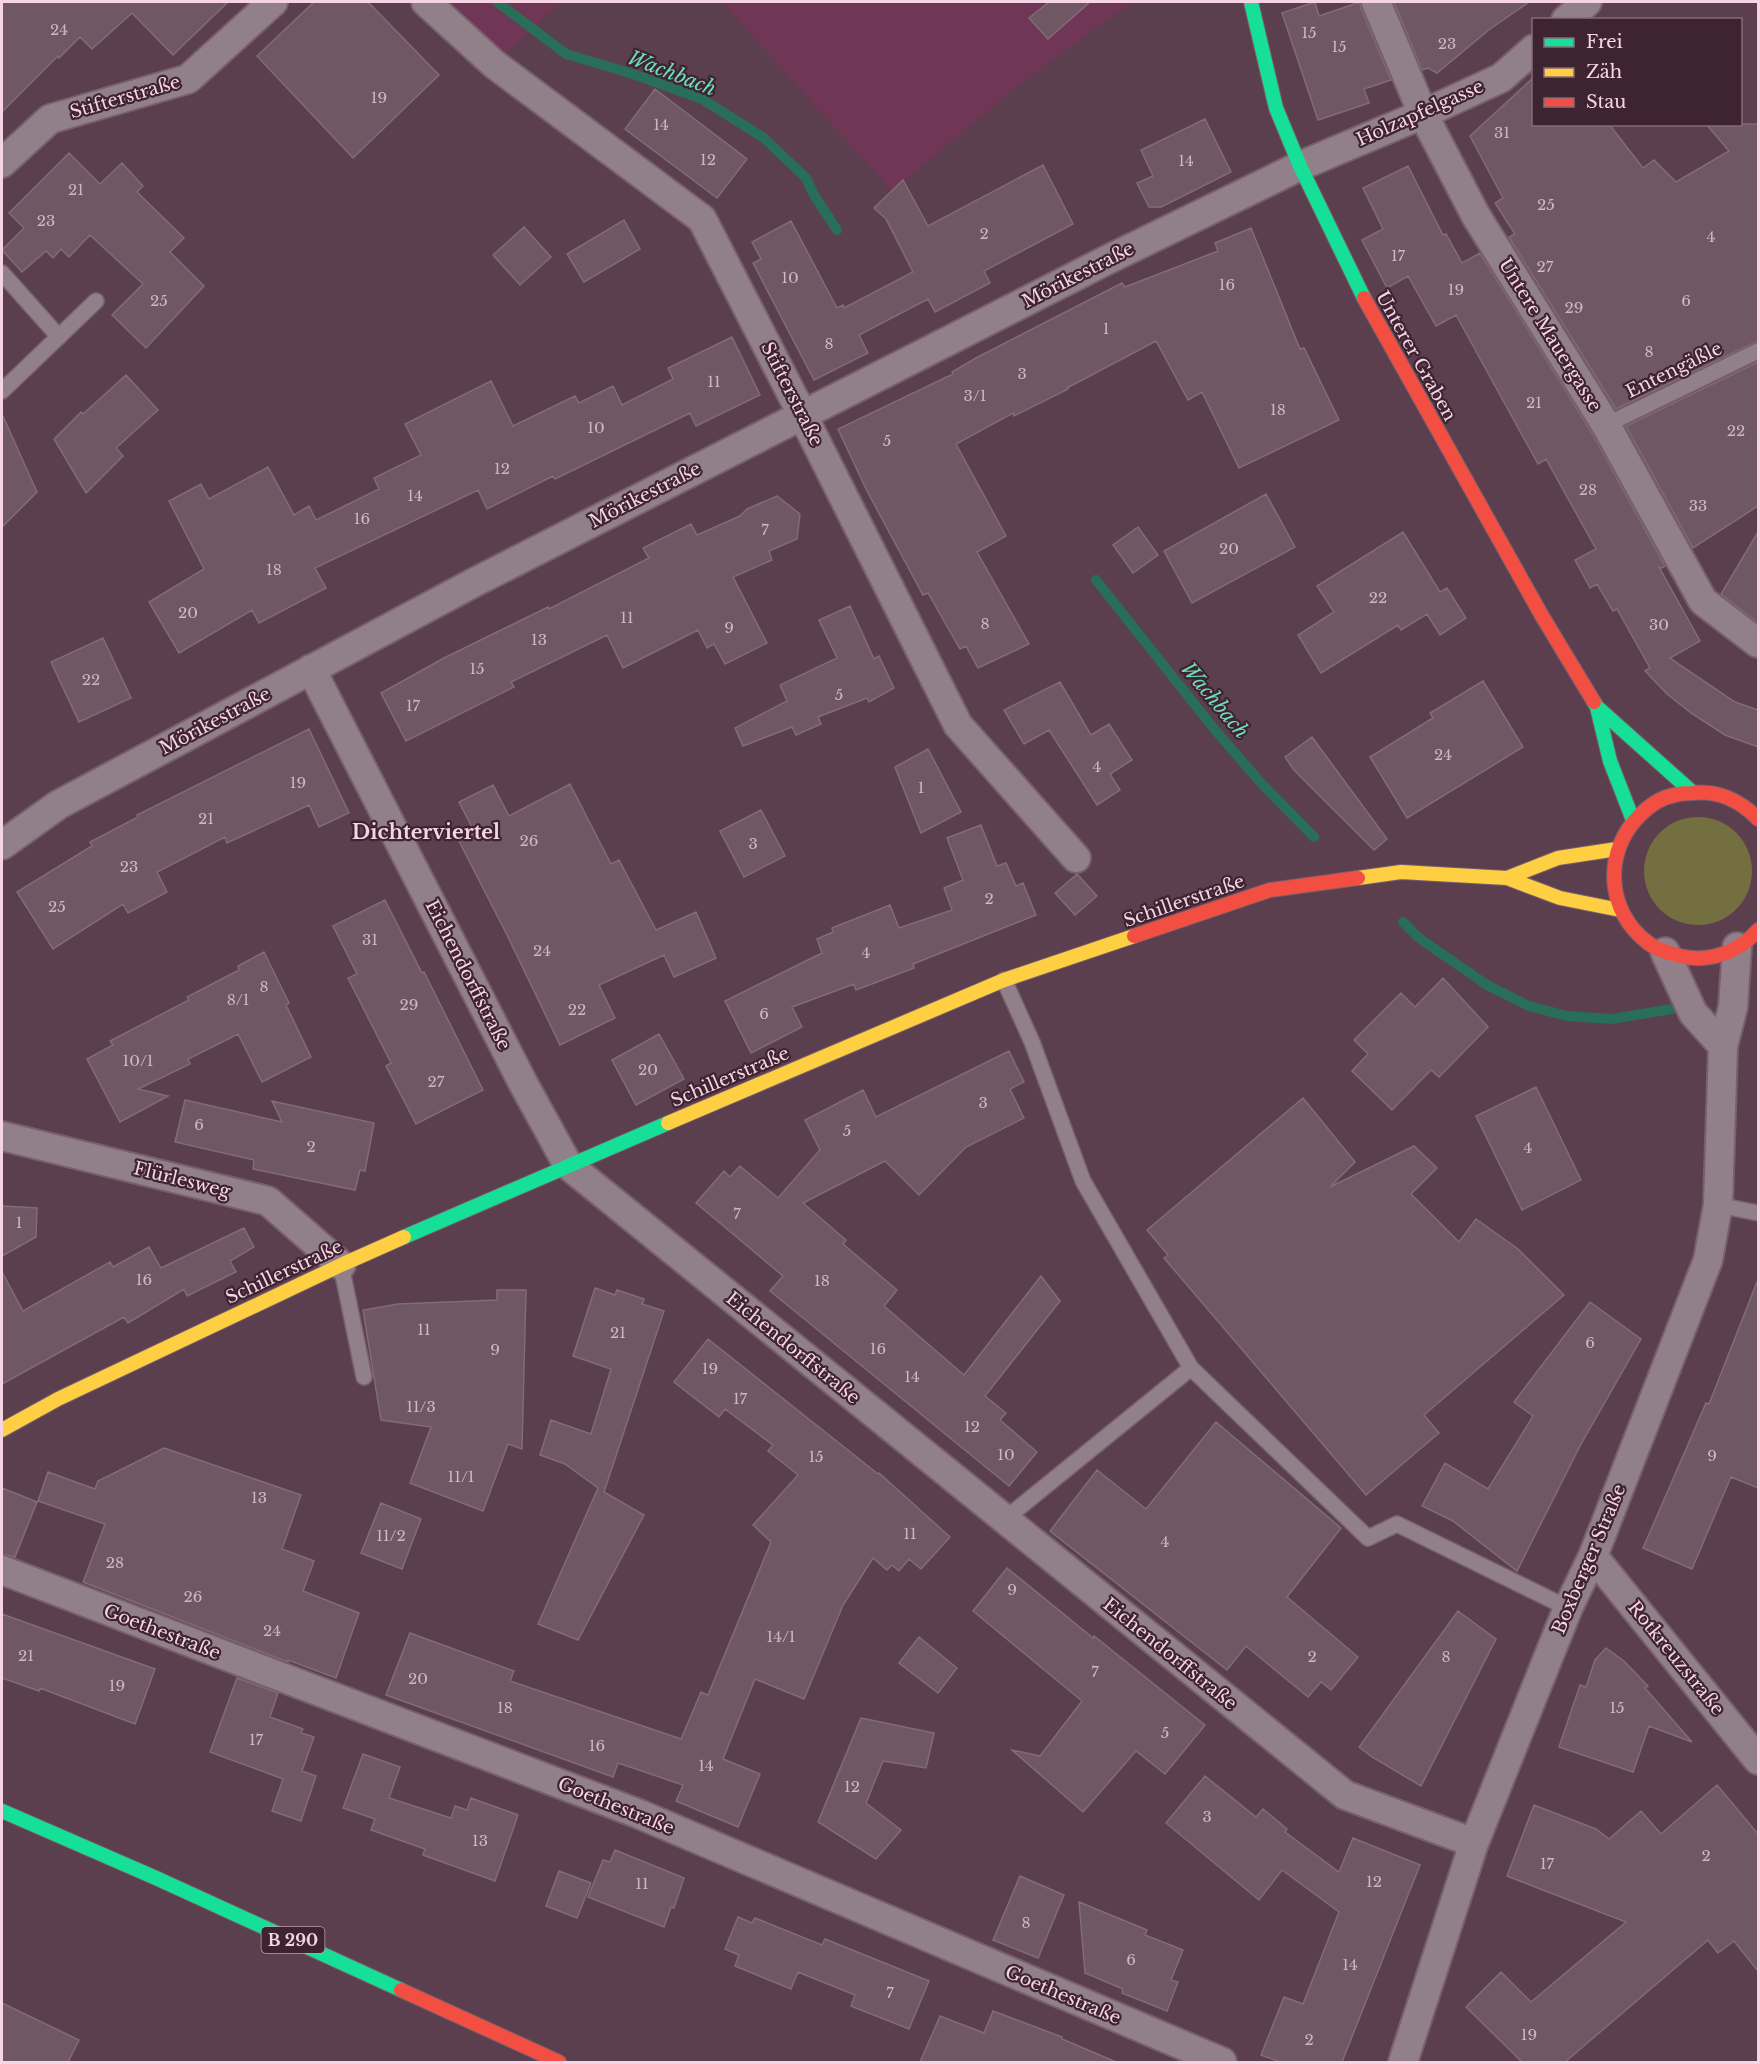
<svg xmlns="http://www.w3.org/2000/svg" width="1760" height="2064" viewBox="0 0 1760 2064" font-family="'Libre Baskerville',serif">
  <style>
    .built { fill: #703655 }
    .green { fill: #746f40 }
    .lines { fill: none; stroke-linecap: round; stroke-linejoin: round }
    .stream { stroke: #286e59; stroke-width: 10 }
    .building { fill: #6f5763; stroke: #836b78; stroke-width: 1.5 }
    .lane-casing { stroke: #785f6c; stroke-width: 18 }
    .street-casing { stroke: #785f6c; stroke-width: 32 }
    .fast-casing { stroke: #785f6c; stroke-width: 16 }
    .slow-casing { stroke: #785f6c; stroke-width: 16 }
    .jam-casing { stroke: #785f6c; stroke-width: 16 }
    .lane { stroke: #918089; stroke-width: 15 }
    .street { stroke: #918089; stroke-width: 28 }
    .fast { stroke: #16e098; stroke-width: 14 }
    .slow { stroke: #ffcf43; stroke-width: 14 }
    .jam { stroke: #f24e42; stroke-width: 14 }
    .labels { text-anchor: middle; stroke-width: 4.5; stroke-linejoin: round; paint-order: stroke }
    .number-label { font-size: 15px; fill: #d5b5c4 }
    .shield { fill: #3e2431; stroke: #c09fae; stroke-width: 1.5 }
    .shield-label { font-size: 16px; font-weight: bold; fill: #f7d4e4 }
    .street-label { font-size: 18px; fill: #f7d4e4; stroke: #3e2431 }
    .water-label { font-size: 20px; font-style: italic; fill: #6eddb6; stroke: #3e2431 }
    .neighbourhood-label { font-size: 20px; font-weight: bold; fill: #f7d4e4; stroke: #3e2431 }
  </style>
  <rect width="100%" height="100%" fill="#5b3f4e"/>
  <path class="built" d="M439,2H561L501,58Z
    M722,2H1132L1015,88L892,191Z"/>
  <path class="green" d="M1644 871a54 54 0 1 1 108 0a54 54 0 1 1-108 0Z"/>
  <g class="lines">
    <path class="stream" d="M497,2L566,54L633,74L702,99L764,138L806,178L814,195L837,230
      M1096,580L1215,730L1262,784L1314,837
      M1403,922L1419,938L1487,985L1529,1006L1567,1016L1611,1019L1672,1009"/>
  </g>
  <path class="building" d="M2,2H228L173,55L132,13L92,49L80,37L59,58L58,56L2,112Z
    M314,2H368L439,75L353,158L257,56Z
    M1049,2H1090L1048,39L1029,18Z
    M1315,2L1319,16L1360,2L1361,8L1391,80L1364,89L1369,103L1318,120L1282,13Z
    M1394,2H1529L1490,29L1437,73L1428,68L1422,70Z
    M1533,78V124H1609L1643,168L1654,160L1676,182L1729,151L1706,124H1758V341L1616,409L1509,237L1515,234L1495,203L1503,198L1470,136Z
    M655,89L747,159L717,198L625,129Z
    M1205,119L1231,172L1161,207H1149L1137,183L1153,176L1141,150Z
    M69,153L100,184L122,163L143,186L137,192L184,238L170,252L204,286L146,348L112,315L143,284L90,235L69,257L61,249L53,258L46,251L22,272L2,250L24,228L9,213Z
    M1043,165L1073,224L984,271L990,283L935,312L928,299L859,335L868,353L814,380L753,263L761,259L752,242L791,221L837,308L843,305L844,308L913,272L886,219L874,208L903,180L928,226Z
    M1408,166L1443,235L1446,234L1462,263L1480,253L1592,433L1665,566L1662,568L1659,567L1700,641L1670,658L1735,702L1758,710V747L1725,735L1691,713L1667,694L1645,671L1650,668L1617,609L1613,611L1597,584L1590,588L1575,560L1596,549L1546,459L1538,464L1456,315L1436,326L1408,276L1387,288L1362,240L1383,229L1363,188Z
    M624,220L640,249L584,282L567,254Z
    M524,227L551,257L520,285L493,255Z
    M1251,228L1300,349L1304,348L1339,420L1239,468L1202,392L1188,400L1156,341L1067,388L1068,389L1014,416L1013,413L956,444L1006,536L977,552L1029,644L978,668L966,646L960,649L928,593L923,595L867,491L838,429L953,374L952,372L976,358L1122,283L1125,287L1218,251L1215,243Z
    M732,337L760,395L696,426L690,413L555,479L553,476L487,509L478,490L315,568L326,588L259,623L252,610L179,653L149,602L204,569L169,501L201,484L209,499L268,467L294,515L309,506L316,520L379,489L374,478L421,455L405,424L491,381L513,426L575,396L579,403L613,386L622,405L673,379L668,368Z
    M1758,362V506L1693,548L1626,426Z
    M126,375L158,410L116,448L123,456L86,493L54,439L81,412L83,414Z
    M2,414L37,492L2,527Z
    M1266,494L1295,547L1192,603L1164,551Z
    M777,496L800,514L797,539L769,551L772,560L733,577L767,643L725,664L714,644L707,648L698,630L623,668L607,635L511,682L514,687L406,741L381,693L444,658L548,607L549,609L649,558L643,548L691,524L697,535L740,516L747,509Z
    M1138,527L1158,555L1133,573L1113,545Z
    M1403,532L1440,592L1447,588L1466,618L1440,635L1427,614L1401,630L1398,625L1321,673L1298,635L1334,612L1317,586Z
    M1758,532V623L1721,594Z
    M850,606L874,659L879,656L894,688L869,702L867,698L818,717L821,724L796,735L792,727L743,746L735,728L787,701L780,685L837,658L819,620Z
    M103,638L131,698L79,722L51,662Z
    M1483,681L1523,747L1407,818L1370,757L1433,718L1430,713Z
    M1060,682L1091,735L1109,724L1132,760L1110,774L1120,790L1097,805L1049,730L1024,744L1004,710Z
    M309,729L349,813L319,827L309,805L227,843L225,837L157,872L167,892L128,913L123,904L53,949L17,892L92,846L90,842L138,817L137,815Z
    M1312,737L1387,839L1374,850L1294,770L1285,757Z
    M928,749L961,812L921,833L895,767Z
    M570,784L611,864L619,860L656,930L696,912L716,958L674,977L664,955L599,985L615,1018L560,1045L507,935L459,841L475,833L459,802L493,785L509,816Z
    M761,810L785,856L744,877L720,831Z
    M981,825L997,866L1006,863L1016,886L1023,883L1036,915L913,964L914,968L856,990L854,984L792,1007L802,1027L751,1053L725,1001L822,953L817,939L833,932L832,928L890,905L899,928L952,910L944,888L963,880L947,838Z
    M1077,874L1097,896L1075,915L1055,893Z
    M385,900L422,973L424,972L483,1090L416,1124L386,1066L391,1063L348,978L357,974L333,926Z
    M264,952L289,1003L286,1005L311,1057L262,1082L238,1034L188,1059L190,1064L138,1089L168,1096L120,1122L87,1059L113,1045L110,1041L189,1000L187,997L239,970L238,966Z
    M1443,978L1488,1027L1439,1077L1431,1070L1392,1110L1352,1071L1368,1054L1354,1040L1401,993L1415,1007Z
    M659,1034L684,1079L636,1105L612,1060Z
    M1009,1051L1024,1082L1010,1089L1024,1118L966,1147L919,1195L885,1161L803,1203L846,1240L843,1244L897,1290L884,1306L964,1375L1041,1276L1060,1301L985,1396L1006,1413L1000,1420L1037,1452L1009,1486L770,1291L783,1276L696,1203L724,1171L730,1177L740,1166L778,1198L820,1150L805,1120L863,1090L876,1117Z
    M1536,1087L1581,1180L1522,1210L1476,1116Z
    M1303,1098L1355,1162L1330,1187L1414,1146L1437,1168L1411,1194L1459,1242L1476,1219L1518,1249L1564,1295L1424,1415L1439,1433L1366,1495L1164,1258L1168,1255L1147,1230Z
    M185,1100L282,1122L272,1101L374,1123L365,1171L360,1170L355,1190L253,1169L254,1160L175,1142Z
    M2,1206L37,1208L36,1237L2,1256Z
    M244,1228L254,1247L230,1261L236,1272L187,1296L184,1289L128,1323L124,1317L2,1384V1272L23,1311L110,1262L113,1267L149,1247L161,1268Z
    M1757,1282H1758V1488L1731,1477L1692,1569L1643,1548L1706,1403L1709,1404Z
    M595,1288L615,1295L617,1290L644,1299L642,1304L664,1311L604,1492L644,1515L578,1640L538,1624L598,1488L565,1464L540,1455L551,1420L591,1434L611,1369L573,1356Z
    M497,1290H526L522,1449L508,1444L483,1511L410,1483L431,1427L381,1420L363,1310L398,1304L497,1300Z
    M1590,1302L1641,1339L1580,1446L1517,1571L1453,1521L1422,1506L1445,1463L1488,1489L1533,1416L1514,1402Z
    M708,1339L878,1474L879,1473L950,1537L921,1569L909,1559L899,1571L892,1565L887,1570L873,1558L843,1605L804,1699L755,1679L723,1759L760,1774L738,1827L676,1801L683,1785L618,1763L613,1777L386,1695L410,1633L514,1671L510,1681L681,1739L701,1692L708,1695L771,1542L753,1525L798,1475L768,1451L773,1445L725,1409L719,1417L674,1382Z
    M1216,1422L1341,1528L1287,1597L1358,1657L1331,1690L1321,1682L1308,1697L1246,1646L1227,1670L1050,1531L1097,1470L1146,1509Z
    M164,1448L301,1495L282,1549L314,1561L303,1591L359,1613L336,1678L288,1660V1662L83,1582L105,1524L38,1501L48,1472L95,1489L98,1481Z
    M2,1488L37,1502L15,1557L2,1554Z
    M381,1503L421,1519L402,1569L361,1553Z
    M1007,1568L1093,1638L1094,1636L1205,1725L1165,1774L1136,1751L1083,1812L1012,1750L1040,1756L1082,1701L973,1611Z
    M1458,1611L1496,1639L1421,1786L1372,1757L1359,1747Z
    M2,1614L155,1669L135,1724L40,1688L39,1691L2,1678Z
    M919,1637L957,1668L938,1693L899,1663Z
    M1606,1648L1624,1661L1648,1686L1645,1688L1692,1742L1649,1726L1633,1772L1559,1747L1580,1685L1586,1687L1595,1660Z
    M237,1678L278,1693L270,1717L303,1729L301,1733L314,1737L302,1771L316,1776L301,1821L272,1811L283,1779L210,1752Z
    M861,1718L934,1733L926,1768L883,1761L866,1803L901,1830L876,1859L818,1822Z
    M363,1754L400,1767L389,1798L451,1818L455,1806L467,1810L471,1798L518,1815L495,1881L423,1855L425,1849L371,1830L375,1819L343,1808Z
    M1205,1776L1256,1817L1263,1809L1287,1829L1285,1832L1339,1872L1353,1838L1420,1865L1342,2062H1280L1261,2055L1284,1997L1303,2004L1339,1912L1282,1870L1259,1900L1166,1823Z
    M1717,1785L1758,1834V1971L1734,1941L1718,1953L1708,1940L1565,2062H1522L1466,2007L1501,1972L1531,2002L1626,1922L1507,1876L1534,1805L1596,1829L1609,1839L1641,1811L1661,1834Z
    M615,1850L684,1878L674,1908L671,1907L664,1927L588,1897L603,1860L610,1862Z
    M559,1871L591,1883L577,1918L546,1906Z
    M1020,1876L1064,1895L1038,1958L993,1940Z
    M1079,1902L1147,1930L1145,1935L1183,1950L1171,1980L1178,1982L1167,2011L1122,1993L1123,1989L1085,1973Z
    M738,1917L752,1923L755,1918L822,1945L825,1939L929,1981L909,2029L851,2006L855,1995L798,1972L791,1989L735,1966L739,1955L725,1949Z
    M2,2003L79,2040L68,2062H2Z
    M993,2011L1062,2037V2039L1116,2062H920L940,2016L984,2033Z"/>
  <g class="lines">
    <g class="lane-casing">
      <path id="lane" d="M2,273L59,337
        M2,391L96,301
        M1606,425L1758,351
        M1004,980L1032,1042L1083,1181L1191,1368L1368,1538L1397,1524L1568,1608
        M1718,1205L1758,1213
        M341,1265L364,1377
        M1005,1519L1191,1368"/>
    </g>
    <g class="street-casing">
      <path id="street" d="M426,2L494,64L702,219L802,414L958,725L1076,858
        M1376,2L1423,114L1476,216L1606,425L1703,601L1758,643
        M1566,20L1587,2
        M2,163L50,119L188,79L273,2
        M311,669L524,1085L568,1165L1345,1795L1474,1843
        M2,845L58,805L475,582L1107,260L1300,166L1423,114L1501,78L1534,49
        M1665,952L1693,1013L1723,1046
        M2,1136L268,1201L341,1265
        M1593,1556L1758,1760
        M2,1570L639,1814L1222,2062
        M1403,2062L1474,1843L1568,1608L1593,1556L1708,1260L1718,1205L1723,1046L1733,1007L1737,947"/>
    </g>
    <g class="fast-casing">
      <path id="fast" d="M1251,2L1276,108L1300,166L1364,298
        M1594,702L1597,707L1610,761L1633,820
        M1597,707L1691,791
        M404,1237L668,1123
        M2,1811L156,1878L401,1990"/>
    </g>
    <g class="slow-casing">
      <path id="slow" d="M1358,878L1401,872L1507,878L1560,898L1620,910
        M1507,878L1558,858L1617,849
        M668,1123L1004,980L1134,936
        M2,1430L58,1399L341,1265L404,1237"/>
    </g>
    <g class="jam-casing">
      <path id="jam" d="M1364,298L1542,616L1594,702
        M1758,819C1741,801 1718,790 1693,793C1687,793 1681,793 1675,795C1662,797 1649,806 1640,815C1603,851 1606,911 1647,942C1656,950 1669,953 1680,956C1709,963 1739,952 1758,930
        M1134,936L1270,890L1358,878
        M401,1990L559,2062"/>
    </g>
    <use href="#lane" class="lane"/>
    <use href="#street" class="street"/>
    <use href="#fast" class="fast"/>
    <use href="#slow" class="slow"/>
    <use href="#jam" class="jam"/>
  </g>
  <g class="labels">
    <g class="number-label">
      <text x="59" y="35">24</text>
      <text x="1309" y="38">15</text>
      <text x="1447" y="49">23</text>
      <text x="1339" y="52">15</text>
      <text x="379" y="103">19</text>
      <text x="661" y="130">14</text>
      <text x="1502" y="138">31</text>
      <text x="708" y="165">12</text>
      <text x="1186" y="166">14</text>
      <text x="76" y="195">21</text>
      <text x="1546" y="210">25</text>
      <text x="46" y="226">23</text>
      <text x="984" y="239">2</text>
      <text x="1711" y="242">4</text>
      <text x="1398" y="261">17</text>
      <text x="1545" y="272">27</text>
      <text x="790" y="283">10</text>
      <text x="1227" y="290">16</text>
      <text x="1456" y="295">19</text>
      <text x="159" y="306">25</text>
      <text x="1686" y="306">6</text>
      <text x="1574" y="313">29</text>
      <text x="1106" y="334">1</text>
      <text x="829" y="349">8</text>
      <text x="1649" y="357">8</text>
      <text x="1022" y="379">3</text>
      <text x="714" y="387">11</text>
      <text x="975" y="401">3/1</text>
      <text x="1534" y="408">21</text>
      <text x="1278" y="415">18</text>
      <text x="596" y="433">10</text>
      <text x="1736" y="436">22</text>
      <text x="887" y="446">5</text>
      <text x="502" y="474">12</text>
      <text x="1588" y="495">28</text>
      <text x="415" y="501">14</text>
      <text x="1698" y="511">33</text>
      <text x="362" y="524">16</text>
      <text x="765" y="535">7</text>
      <text x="1229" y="554">20</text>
      <text x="274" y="575">18</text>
      <text x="1378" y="603">22</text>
      <text x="188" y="618">20</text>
      <text x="627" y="623">11</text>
      <text x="985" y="629">8</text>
      <text x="1659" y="630">30</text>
      <text x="729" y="633">9</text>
      <text x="539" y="645">13</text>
      <text x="477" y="674">15</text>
      <text x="91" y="685">22</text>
      <text x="839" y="700">5</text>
      <text x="413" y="711">17</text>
      <text x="1443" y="760">24</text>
      <text x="1097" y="772">4</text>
      <text x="298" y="788">19</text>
      <text x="921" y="793">1</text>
      <text x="206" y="824">21</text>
      <text x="529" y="846">26</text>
      <text x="753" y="849">3</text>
      <text x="129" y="872">23</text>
      <text x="989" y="904">2</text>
      <text x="57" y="912">25</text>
      <text x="370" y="945">31</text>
      <text x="542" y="956">24</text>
      <text x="866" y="958">4</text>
      <text x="264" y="992">8</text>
      <text x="238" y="1005">8/1</text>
      <text x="409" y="1010">29</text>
      <text x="577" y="1015">22</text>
      <text x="764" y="1019">6</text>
      <text x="138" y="1066">10/1</text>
      <text x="648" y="1075">20</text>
      <text x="436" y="1087">27</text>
      <text x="983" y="1108">3</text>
      <text x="199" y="1130">6</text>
      <text x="847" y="1136">5</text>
      <text x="311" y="1152">2</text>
      <text x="1528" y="1153">4</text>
      <text x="737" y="1219">7</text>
      <text x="19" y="1228">1</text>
      <text x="144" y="1285">16</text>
      <text x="822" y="1286">18</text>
      <text x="424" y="1335">11</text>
      <text x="618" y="1338">21</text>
      <text x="1590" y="1348">6</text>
      <text x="878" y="1354">16</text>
      <text x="495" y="1355">9</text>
      <text x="710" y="1374">19</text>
      <text x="912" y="1382">14</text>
      <text x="740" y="1404">17</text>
      <text x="421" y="1412">11/3</text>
      <text x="972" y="1432">12</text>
      <text x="1006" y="1460">10</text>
      <text x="1712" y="1461">9</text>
      <text x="816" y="1462">15</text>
      <text x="461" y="1482">11/1</text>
      <text x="259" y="1503">13</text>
      <text x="910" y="1539">11</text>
      <text x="391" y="1541">11/2</text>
      <text x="1165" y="1547">4</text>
      <text x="115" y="1568">28</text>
      <text x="1012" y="1595">9</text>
      <text x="193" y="1602">26</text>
      <text x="272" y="1636">24</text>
      <text x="781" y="1642">14/1</text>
      <text x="26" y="1661">21</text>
      <text x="1312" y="1662">2</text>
      <text x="1446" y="1662">8</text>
      <text x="1095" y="1677">7</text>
      <text x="418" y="1684">20</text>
      <text x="117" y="1691">19</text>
      <text x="505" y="1713">18</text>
      <text x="1617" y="1713">15</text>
      <text x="1165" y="1738">5</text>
      <text x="256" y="1745">17</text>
      <text x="597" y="1751">16</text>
      <text x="706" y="1771">14</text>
      <text x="852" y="1792">12</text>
      <text x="1207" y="1822">3</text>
      <text x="480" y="1846">13</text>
      <text x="1706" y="1861">2</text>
      <text x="1547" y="1869">17</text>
      <text x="1374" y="1887">12</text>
      <text x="642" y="1889">11</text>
      <text x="1026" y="1928">8</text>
      <text x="1131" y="1965">6</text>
      <text x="1350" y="1970">14</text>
      <text x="890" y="1998">7</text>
      <text x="1529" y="2040">19</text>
      <text x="1309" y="2045">2</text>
    </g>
    <rect class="shield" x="261.5" y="1927" width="63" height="26" rx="4.5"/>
    <g class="shield-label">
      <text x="293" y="1946">B 290</text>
    </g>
    <g class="street-label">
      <text transform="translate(125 97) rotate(-16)" y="6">Stifterstraße</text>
      <text transform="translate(1420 113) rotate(-24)" y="6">Holzapfelgasse</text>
      <text transform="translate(1078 275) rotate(-27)" y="6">Mörikestraße</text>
      <text transform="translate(1550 335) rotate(58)" y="6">Untere Mauergasse</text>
      <text transform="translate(1416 356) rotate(61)" y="6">Unterer Graben</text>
      <text transform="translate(1674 370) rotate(-26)" y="6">Entengäßle</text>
      <text transform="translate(792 394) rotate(63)" y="6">Stifterstraße</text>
      <text transform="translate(645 495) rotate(-27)" y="6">Mörikestraße</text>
      <text transform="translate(215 721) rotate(-28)" y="6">Mörikestraße</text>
      <text transform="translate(1184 901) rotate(-19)" y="6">Schillerstraße</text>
      <text transform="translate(468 975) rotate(63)" y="6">Eichendorffstraße</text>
      <text transform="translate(730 1077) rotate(-23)" y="6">Schillerstraße</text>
      <text transform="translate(182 1180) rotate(14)" y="6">Flürlesweg</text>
      <text transform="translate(284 1272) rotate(-25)" y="6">Schillerstraße</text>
      <text transform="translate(793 1348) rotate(39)" y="6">Eichendorffstraße</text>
      <text transform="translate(1589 1559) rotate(-67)" y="6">Boxberger Straße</text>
      <text transform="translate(162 1632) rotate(21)" y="6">Goethestraße</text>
      <text transform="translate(1170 1654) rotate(39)" y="6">Eichendorffstraße</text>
      <text transform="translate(1676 1658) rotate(51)" y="6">Rotkreuzstraße</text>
      <text transform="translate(616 1806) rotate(22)" y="6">Goethestraße</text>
      <text transform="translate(1063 1995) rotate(23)" y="6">Goethestraße</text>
    </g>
    <g class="water-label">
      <text transform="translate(672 73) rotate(21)" y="7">Wachbach</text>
      <text transform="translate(1215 700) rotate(50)" y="7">Wachbach</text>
    </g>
    <g class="neighbourhood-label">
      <text x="426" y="839">Dichterviertel</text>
    </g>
  </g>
  <rect width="1760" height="2064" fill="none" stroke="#f7d4e4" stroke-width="6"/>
  <rect x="1532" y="18" width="210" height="108" fill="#3e2431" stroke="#886a79" stroke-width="1.5"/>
  <rect x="1544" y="38" width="30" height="9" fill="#16e098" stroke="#886a79" stroke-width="1.5"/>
  <text x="1586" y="48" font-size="18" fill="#f7d4e4">Frei</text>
  <rect x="1544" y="68" width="30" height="9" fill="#ffcf43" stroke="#886a79" stroke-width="1.5"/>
  <text x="1586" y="78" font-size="18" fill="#f7d4e4">Zäh</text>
  <rect x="1544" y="98" width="30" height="9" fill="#f24e42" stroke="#886a79" stroke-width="1.5"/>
  <text x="1586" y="108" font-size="18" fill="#f7d4e4">Stau</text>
</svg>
